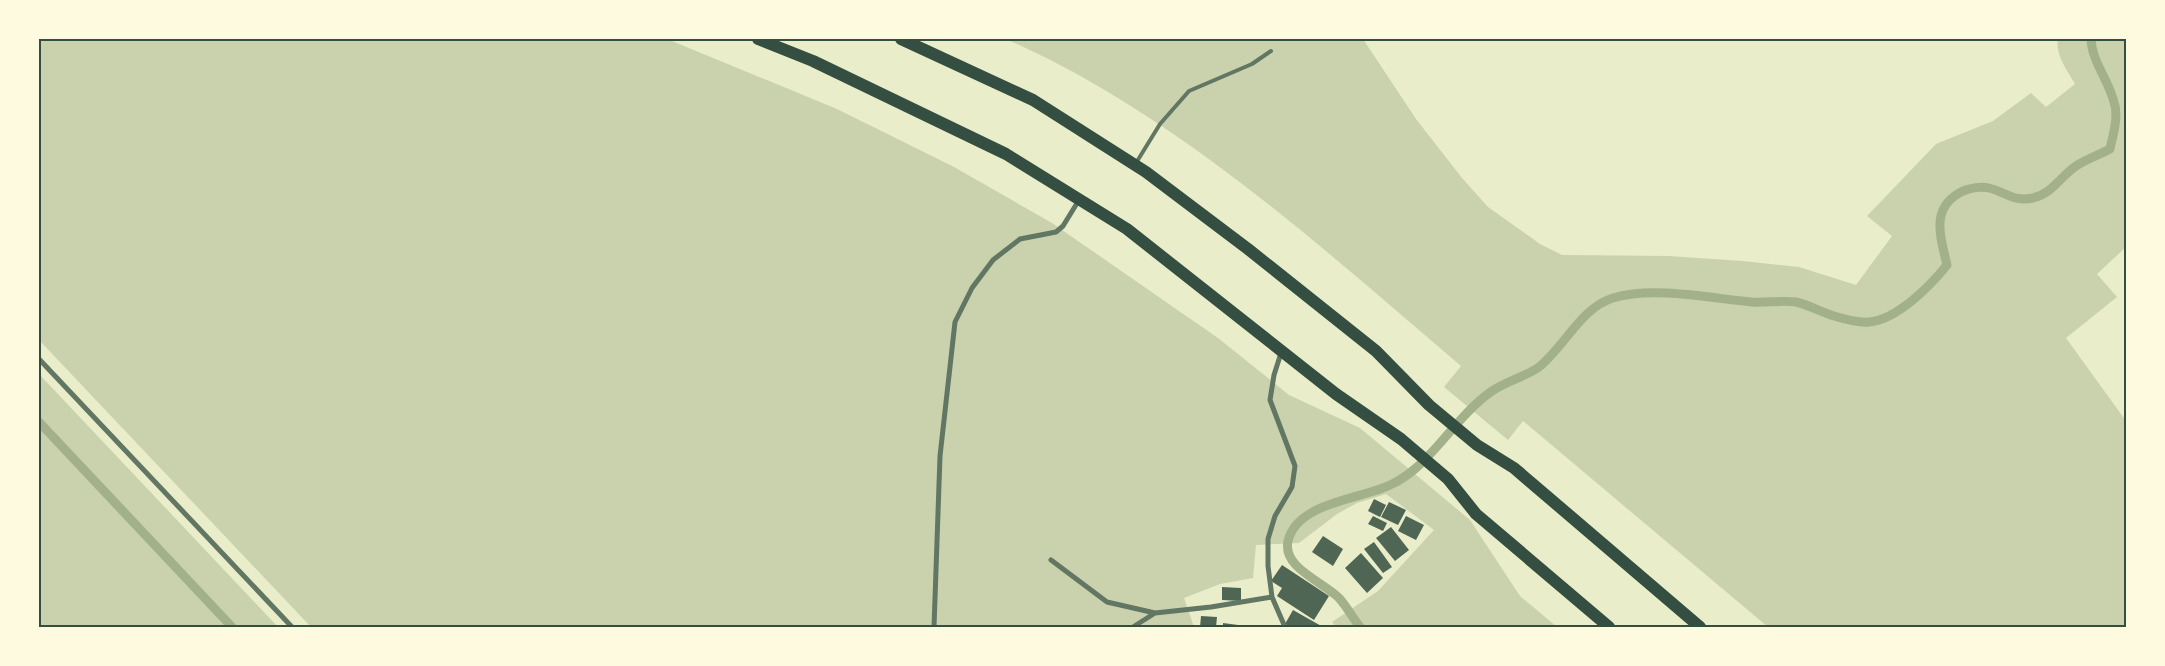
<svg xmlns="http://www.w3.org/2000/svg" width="2165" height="666" viewBox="0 0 2165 666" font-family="Poppins,sans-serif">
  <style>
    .green { fill: #cad2ad }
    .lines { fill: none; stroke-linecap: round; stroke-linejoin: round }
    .stream { stroke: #a3b18a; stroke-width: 9 }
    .building { fill: #4f6655 }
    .service { stroke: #617663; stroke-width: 4 }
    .minor { stroke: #617663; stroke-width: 5 }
    .primary { stroke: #344e41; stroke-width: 12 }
    .neatline { fill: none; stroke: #344e41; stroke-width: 2 }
  </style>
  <rect width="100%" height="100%" fill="#e9edc9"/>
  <path class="green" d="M39,39H667L837,109L954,167L1052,223L1218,338L1289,395L1360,428L1470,520L1520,596L1557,627H1336L1332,622L1378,591L1434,530L1386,494L1357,503L1337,514L1299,543L1256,545L1253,578L1220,584L1184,598L1194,627H311L39,340Z
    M1006,39H1363L1416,119L1462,178L1488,207L1540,244L1562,255L1669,256L1742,261L1799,267L1856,285L1892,236L1867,216L1936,144L1993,121L2031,93L2046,107L2075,84C2067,70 2055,55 2058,39H2126V247L2097,274L2117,297L2066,338L2126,421V627H1768L1523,421L1508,440L1444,387L1461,366C1321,247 1175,113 1006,39Z
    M39,374L278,627H39Z"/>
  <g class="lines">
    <path class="stream" d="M39,422L232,627
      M1360,627C1353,618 1347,607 1339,598C1324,582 1282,568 1288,541C1297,502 1362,499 1390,485C1399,481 1409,474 1416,468C1443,444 1462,412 1492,391C1506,381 1527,376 1539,367C1564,347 1582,307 1613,298C1654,286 1710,298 1751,302C1766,303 1782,300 1796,302C1809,305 1821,312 1834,316C1844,319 1859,323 1869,322C1897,320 1931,285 1947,265C1940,235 1930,207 1963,191C1970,188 1981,186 1989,188C2005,192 2013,202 2033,198C2053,193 2061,176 2076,166C2086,159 2099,155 2110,149C2113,135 2119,116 2114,102C2108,79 2092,62 2091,39"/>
  </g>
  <path class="building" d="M1374,499L1386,505L1380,517L1368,511Z
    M1389,502L1406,510L1398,525L1381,517Z
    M1373,516L1387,523L1383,531L1368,524Z
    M1406,516L1424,525L1416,540L1398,531Z
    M1391,527L1409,550L1395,561L1376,538Z
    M1323,536L1343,549L1333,566L1312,552Z
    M1374,542L1392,567L1383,573L1364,549Z
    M1361,553L1383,578L1367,593L1345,568Z
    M1282,565L1329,596L1314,620L1277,596L1282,588L1271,581Z
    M1222,587L1241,588V601L1222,600Z
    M1293,610L1323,627H1291L1285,624Z
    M1201,616L1217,617L1216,627H1200Z
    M1223,623L1238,625V627H1223Z"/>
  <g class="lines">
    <path class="service" d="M1136,163L1160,124L1189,91L1252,64L1271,51"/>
    <path class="minor" d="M1281,353L1274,375L1270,400L1295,466L1292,487L1275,516L1268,539V566L1272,597L1285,627
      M39,359L292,627
      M1051,560L1107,602L1155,613
      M934,627L940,456L955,322L972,288L993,260L1020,239L1056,232L1063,226L1079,200
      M1133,627L1155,613L1211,607L1272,597"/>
    <path class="primary" d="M758,39L813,61L1006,154L1127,229L1336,394L1401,439L1448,479L1476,514L1609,627
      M901,39L1033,100L1146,172L1248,249L1376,351L1429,405L1477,445L1514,468L1700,627"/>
  </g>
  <rect width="2165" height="666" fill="none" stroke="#fefae0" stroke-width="80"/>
  <rect x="40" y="40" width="2085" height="586" class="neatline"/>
</svg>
